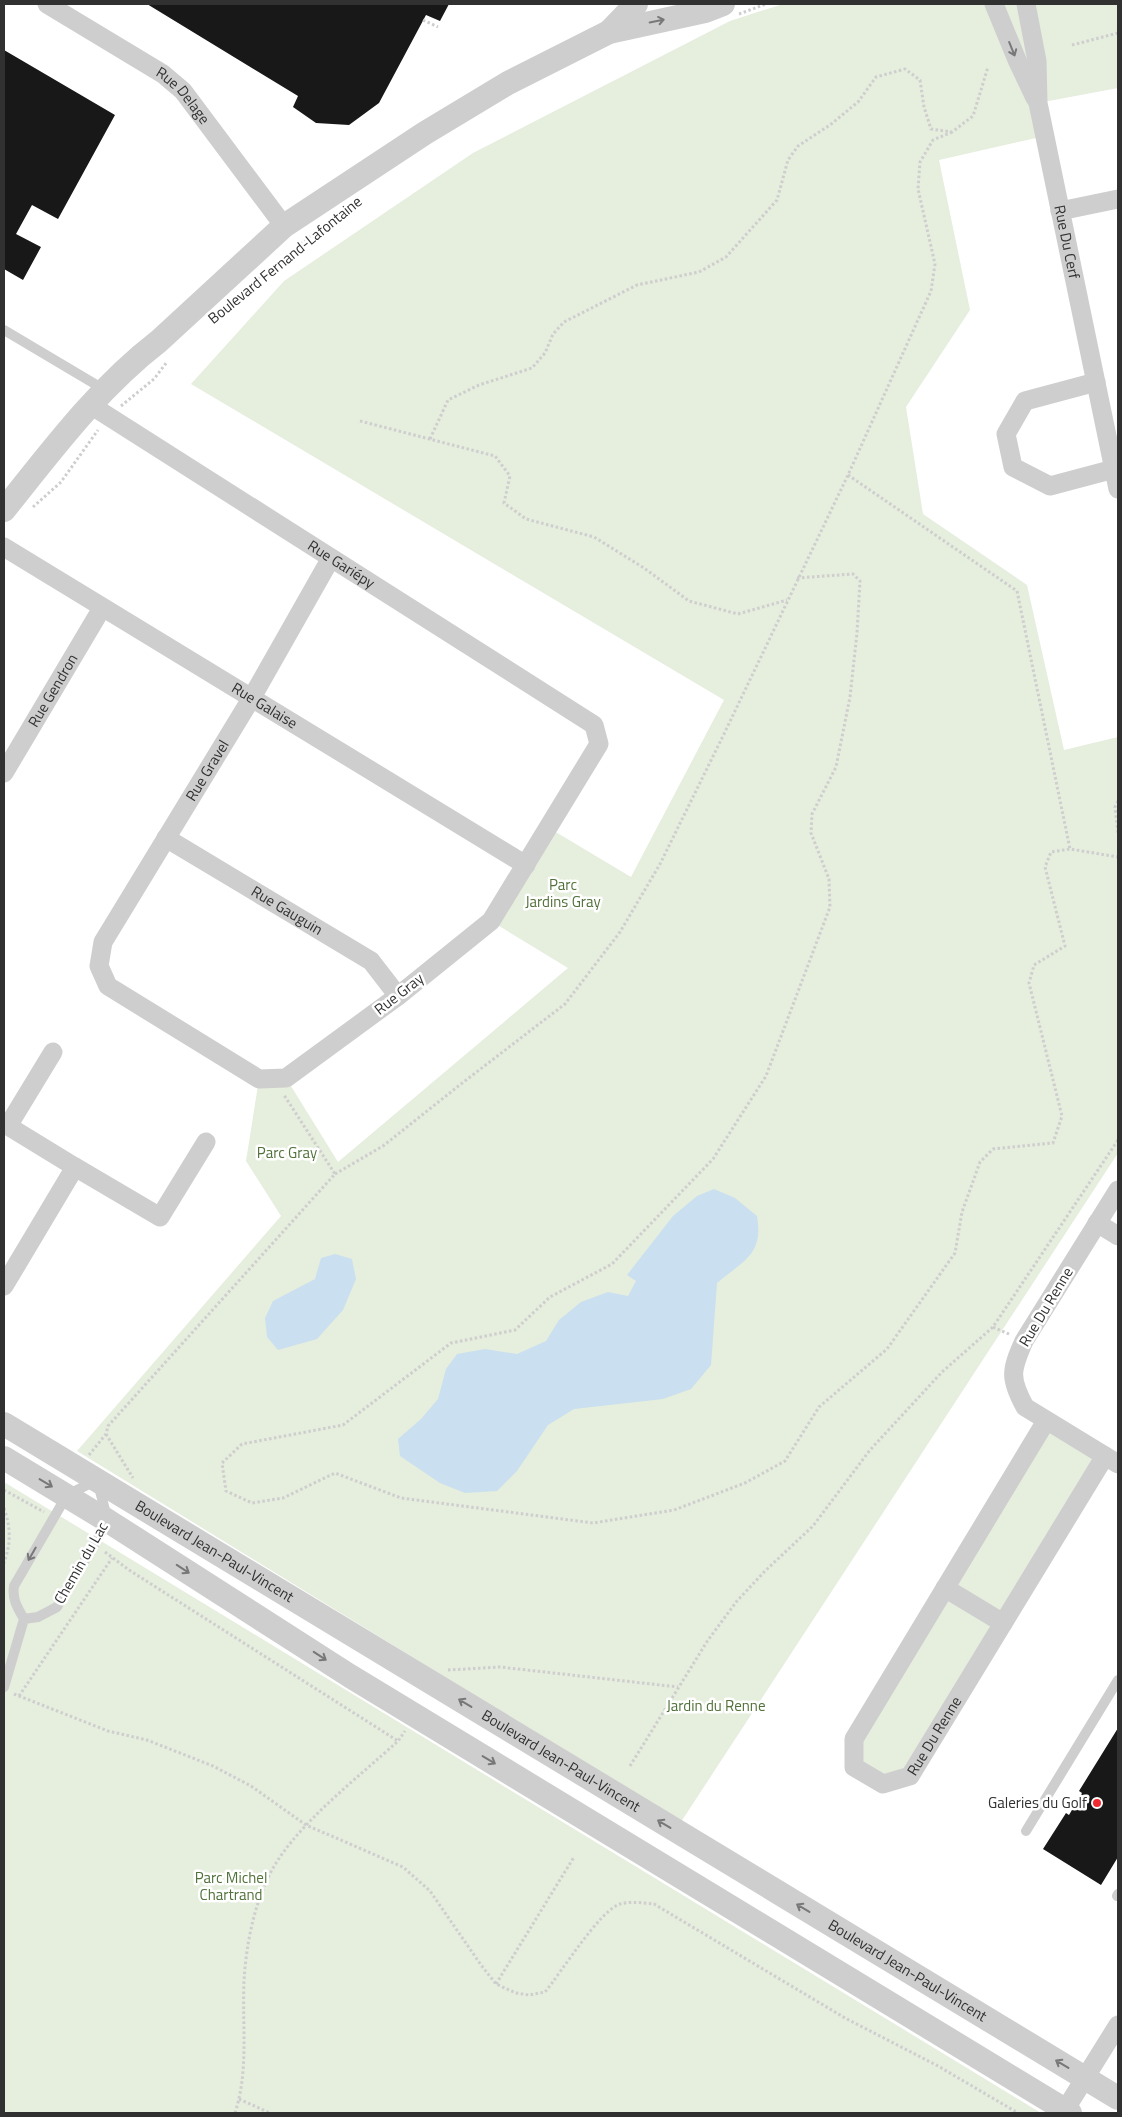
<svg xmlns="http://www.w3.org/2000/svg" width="1122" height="2117" viewBox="0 0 1122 2117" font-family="'Titillium Web',sans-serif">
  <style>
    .green { fill: #e6eede }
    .water { fill: #cadfef }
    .building { fill: #181818 }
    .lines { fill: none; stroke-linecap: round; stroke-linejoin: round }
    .path { stroke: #cecece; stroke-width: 3; stroke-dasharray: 2.5 2.5; stroke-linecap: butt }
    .service { stroke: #cecece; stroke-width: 10 }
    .minor { stroke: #cecece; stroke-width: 19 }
    .tertiary { stroke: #cecece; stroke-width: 24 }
    .oneway { stroke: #787878 }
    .poi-dot { fill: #f2292f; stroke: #fff; stroke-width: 2 }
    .labels { text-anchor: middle; stroke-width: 5; stroke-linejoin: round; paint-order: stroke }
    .street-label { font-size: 15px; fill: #313131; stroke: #fff }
    .park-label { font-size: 15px; fill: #51713a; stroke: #fff }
    .poi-label { font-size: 15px; fill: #313131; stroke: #fff; text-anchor: end }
  </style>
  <rect width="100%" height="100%" fill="#fff"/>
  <path class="green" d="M783,4H1118V88L1038,103L1045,136L939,160L970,310L906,407L923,514L1027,585L1064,750L1118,737V1153L681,1822L77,1451L281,1216L246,1161L259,1079L286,1078L338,1162L568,968L491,921L549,828L631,877L724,700L191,384L284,281L473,153L730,21Z
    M1046,1421L1105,1456L910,1776L883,1784L854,1767V1739Z
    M4,1482L1041,2113H4Z"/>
  <path class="water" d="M714,1189L735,1198L757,1216C764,1255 743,1261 717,1283L711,1365L691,1389L663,1399L574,1409L548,1425L517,1471L497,1491L465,1493L440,1483L400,1456L398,1439L421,1419L438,1399L446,1369L457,1354L485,1349L517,1354L546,1341L559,1320L581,1302L608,1292L628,1296L636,1281L627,1275L673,1216L697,1196Z
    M335,1254L352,1259L356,1279L343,1310L317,1339L278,1350L267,1337L265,1318L273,1301L315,1279L321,1258Z"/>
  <path class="building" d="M147,4H449L440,21L426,15L379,103L349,125L316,123L293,107L298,96Z
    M4,50L115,115L58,219L32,205L16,234L41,247L23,280L4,269Z
    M1118,1728V1857L1101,1885L1043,1849L1066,1813L1069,1815L1082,1793L1079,1791Z"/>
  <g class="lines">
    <path class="path" d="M739,14L766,4
      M423,20L438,27
      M1072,45L1118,33
      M258,279L323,226
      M121,406L154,379L167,362
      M360,421L495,456L510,476L504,503L526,519L594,537L644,568L689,601L738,614L787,600
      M430,439L448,400L479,385L532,368L545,353L553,334L564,322L637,285L699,272L726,257L777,200L788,160L798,146L830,125L858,102L876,77L905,69L920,80L924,107L931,129L952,132L973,116L988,67
      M848,475L1017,591L1070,849
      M33,507L61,482L98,430
      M797,578L853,574L860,581L857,633L850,697L836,767L812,814L811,833L829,879L830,907L766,1076L713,1159L612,1264L550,1297L515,1330L451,1343L343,1425L242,1444L222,1463L226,1491L252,1503L283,1498L335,1473L401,1498L593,1523L674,1510L745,1483L785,1461L819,1407L887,1349L955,1253L962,1212L980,1162L993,1149L1053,1143L1062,1116L1029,983L1034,965L1065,946L1045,867L1051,852L1070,849L1118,857
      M1118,801L1115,807L1118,833
      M335,1174L383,1146L461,1084L565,1004L620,932L660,864L724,734L848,475L931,291L935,264L918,189L920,162L933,140L952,132
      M993,1327L1009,1334
      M106,1434L133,1478
      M89,1455L106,1434L108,1426L335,1174L284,1095
      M4,1490L44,1512
      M4,1508C11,1528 11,1543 4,1563
      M105,1552L129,1570L398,1741
      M448,1670L500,1667L678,1687
      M14,1694L108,1731L147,1740L213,1766L251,1786L306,1825L403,1867L430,1891L481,1965L496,1984L516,1993L529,1995L545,1992C561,1973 599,1911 620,1904C631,1901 643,1903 654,1904L845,2018L938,2066L1018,2113
      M19,1696L112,1558
      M630,1766L708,1640L737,1601L765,1571L813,1526L870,1450L942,1372L993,1327L1118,1140
      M496,1984L574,1857
      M239,2099L270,2113
      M235,2113C249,2070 242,2026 244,1981C246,1947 253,1909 268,1878C290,1829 358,1778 398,1741L405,1731"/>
    <path class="service" d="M4,330L105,390
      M4,1687L24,1619C17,1607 12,1599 14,1586L67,1495L97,1480L108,1521L57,1607L38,1617L24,1619
      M1026,1831L1118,1680
      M1117,1896L1118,1894"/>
    <g class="minor">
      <path id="s1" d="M47,4L163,74L183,91L284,226"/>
      <path d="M994,4L1017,60L1035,98"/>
      <path id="s2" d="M1026,4L1037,61L1038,103L1118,489"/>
      <path d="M1060,211L1118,199"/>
      <path d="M1096,382L1025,401L1006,434L1013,467L1050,486L1114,469"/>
      <path id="s3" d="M89,404L594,725L599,744L491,921L398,996L286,1078L259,1079L108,986L99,966L103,942L251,699L331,558"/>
      <path id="s4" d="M4,547L526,865"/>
      <path id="s5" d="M4,773L102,608"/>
      <path id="s6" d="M166,838L371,961L398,996"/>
      <path d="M53,1052L8,1126L75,1167"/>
      <path d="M1118,1190L1024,1341C1011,1370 1009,1378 1025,1407L1118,1464"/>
      <path d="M1097,1223L1118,1236"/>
      <path d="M4,1286L75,1167L160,1217L206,1142"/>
      <path id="s7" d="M1046,1421L854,1739V1767L883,1784L910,1776L1105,1456"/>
      <path d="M945,1588L1003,1623"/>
      <path d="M1065,2110L1118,2025"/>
    </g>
    <g class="tertiary">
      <path d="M609,32L636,4"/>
      <path d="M4,510C52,450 98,388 159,341L284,226L425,133L508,83L609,32L705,11L723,4"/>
      <path id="s8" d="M4,1424L1118,2098"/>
      <path d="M4,1458L108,1521L350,1676L1070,2113"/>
    </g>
  </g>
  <defs><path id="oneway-shaft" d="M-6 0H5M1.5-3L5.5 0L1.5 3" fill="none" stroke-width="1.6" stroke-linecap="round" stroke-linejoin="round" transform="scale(1.25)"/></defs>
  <g class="oneway">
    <use href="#oneway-shaft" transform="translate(657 21) rotate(-12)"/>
    <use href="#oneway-shaft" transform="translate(1012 49) rotate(68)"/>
    <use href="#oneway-shaft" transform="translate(46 1483) rotate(31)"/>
    <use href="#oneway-shaft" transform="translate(32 1554) rotate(120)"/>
    <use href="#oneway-shaft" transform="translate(183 1569) rotate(33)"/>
    <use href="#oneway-shaft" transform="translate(320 1656) rotate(33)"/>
    <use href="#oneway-shaft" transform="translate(465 1703) rotate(-149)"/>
    <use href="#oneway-shaft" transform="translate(489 1760) rotate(31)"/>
    <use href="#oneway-shaft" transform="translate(664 1824) rotate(-149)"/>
    <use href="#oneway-shaft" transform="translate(803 1908) rotate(-149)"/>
    <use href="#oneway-shaft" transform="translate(1062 2064) rotate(-149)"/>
  </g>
  <circle class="poi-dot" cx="1097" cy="1803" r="5"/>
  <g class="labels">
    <g class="street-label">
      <text dy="5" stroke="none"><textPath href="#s1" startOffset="165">Rue Delage</textPath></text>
      <text dy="5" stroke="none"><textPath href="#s2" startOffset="242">Rue Du Cerf</textPath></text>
      <text transform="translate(285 260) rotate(-39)" y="5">Boulevard Fernand-Lafontaine</text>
      <text dy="5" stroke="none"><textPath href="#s3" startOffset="299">Rue Gariépy</textPath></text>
      <text dy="5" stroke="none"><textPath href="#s5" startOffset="96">Rue Gendron</textPath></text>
      <text dy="5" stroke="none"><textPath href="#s4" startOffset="305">Rue Galaise</textPath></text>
      <text dy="5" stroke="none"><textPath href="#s3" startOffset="1535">Rue Gravel</textPath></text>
      <text dy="5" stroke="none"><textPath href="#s6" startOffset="141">Rue Gauguin</textPath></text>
      <text transform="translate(399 994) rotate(-38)" y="5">Rue Gray</text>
      <text transform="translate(1046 1307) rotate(-59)" y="5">Rue Du Renne</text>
      <text dy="5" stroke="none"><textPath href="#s8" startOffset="246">Boulevard Jean-Paul-Vincent</textPath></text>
      <text transform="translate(81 1563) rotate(-60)" y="5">Chemin du Lac</text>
      <text dy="5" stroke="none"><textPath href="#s7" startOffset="508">Rue Du Renne</textPath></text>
      <text dy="5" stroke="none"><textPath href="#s8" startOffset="651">Boulevard Jean-Paul-Vincent</textPath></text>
      <text dy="5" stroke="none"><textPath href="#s8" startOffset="1056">Boulevard Jean-Paul-Vincent</textPath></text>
    </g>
    <g class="park-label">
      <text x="563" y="890">Parc<tspan x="563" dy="17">Jardins Gray</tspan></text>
      <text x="287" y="1158">Parc Gray</text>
      <text x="716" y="1711">Jardin du Renne</text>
      <text x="231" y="1883">Parc Michel<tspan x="231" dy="17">Chartrand</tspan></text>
    </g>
    <g class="poi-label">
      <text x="1087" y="1808">Galeries du Golf</text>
    </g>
  </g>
  <rect width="1122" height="2117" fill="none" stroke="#313131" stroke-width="10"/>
</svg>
